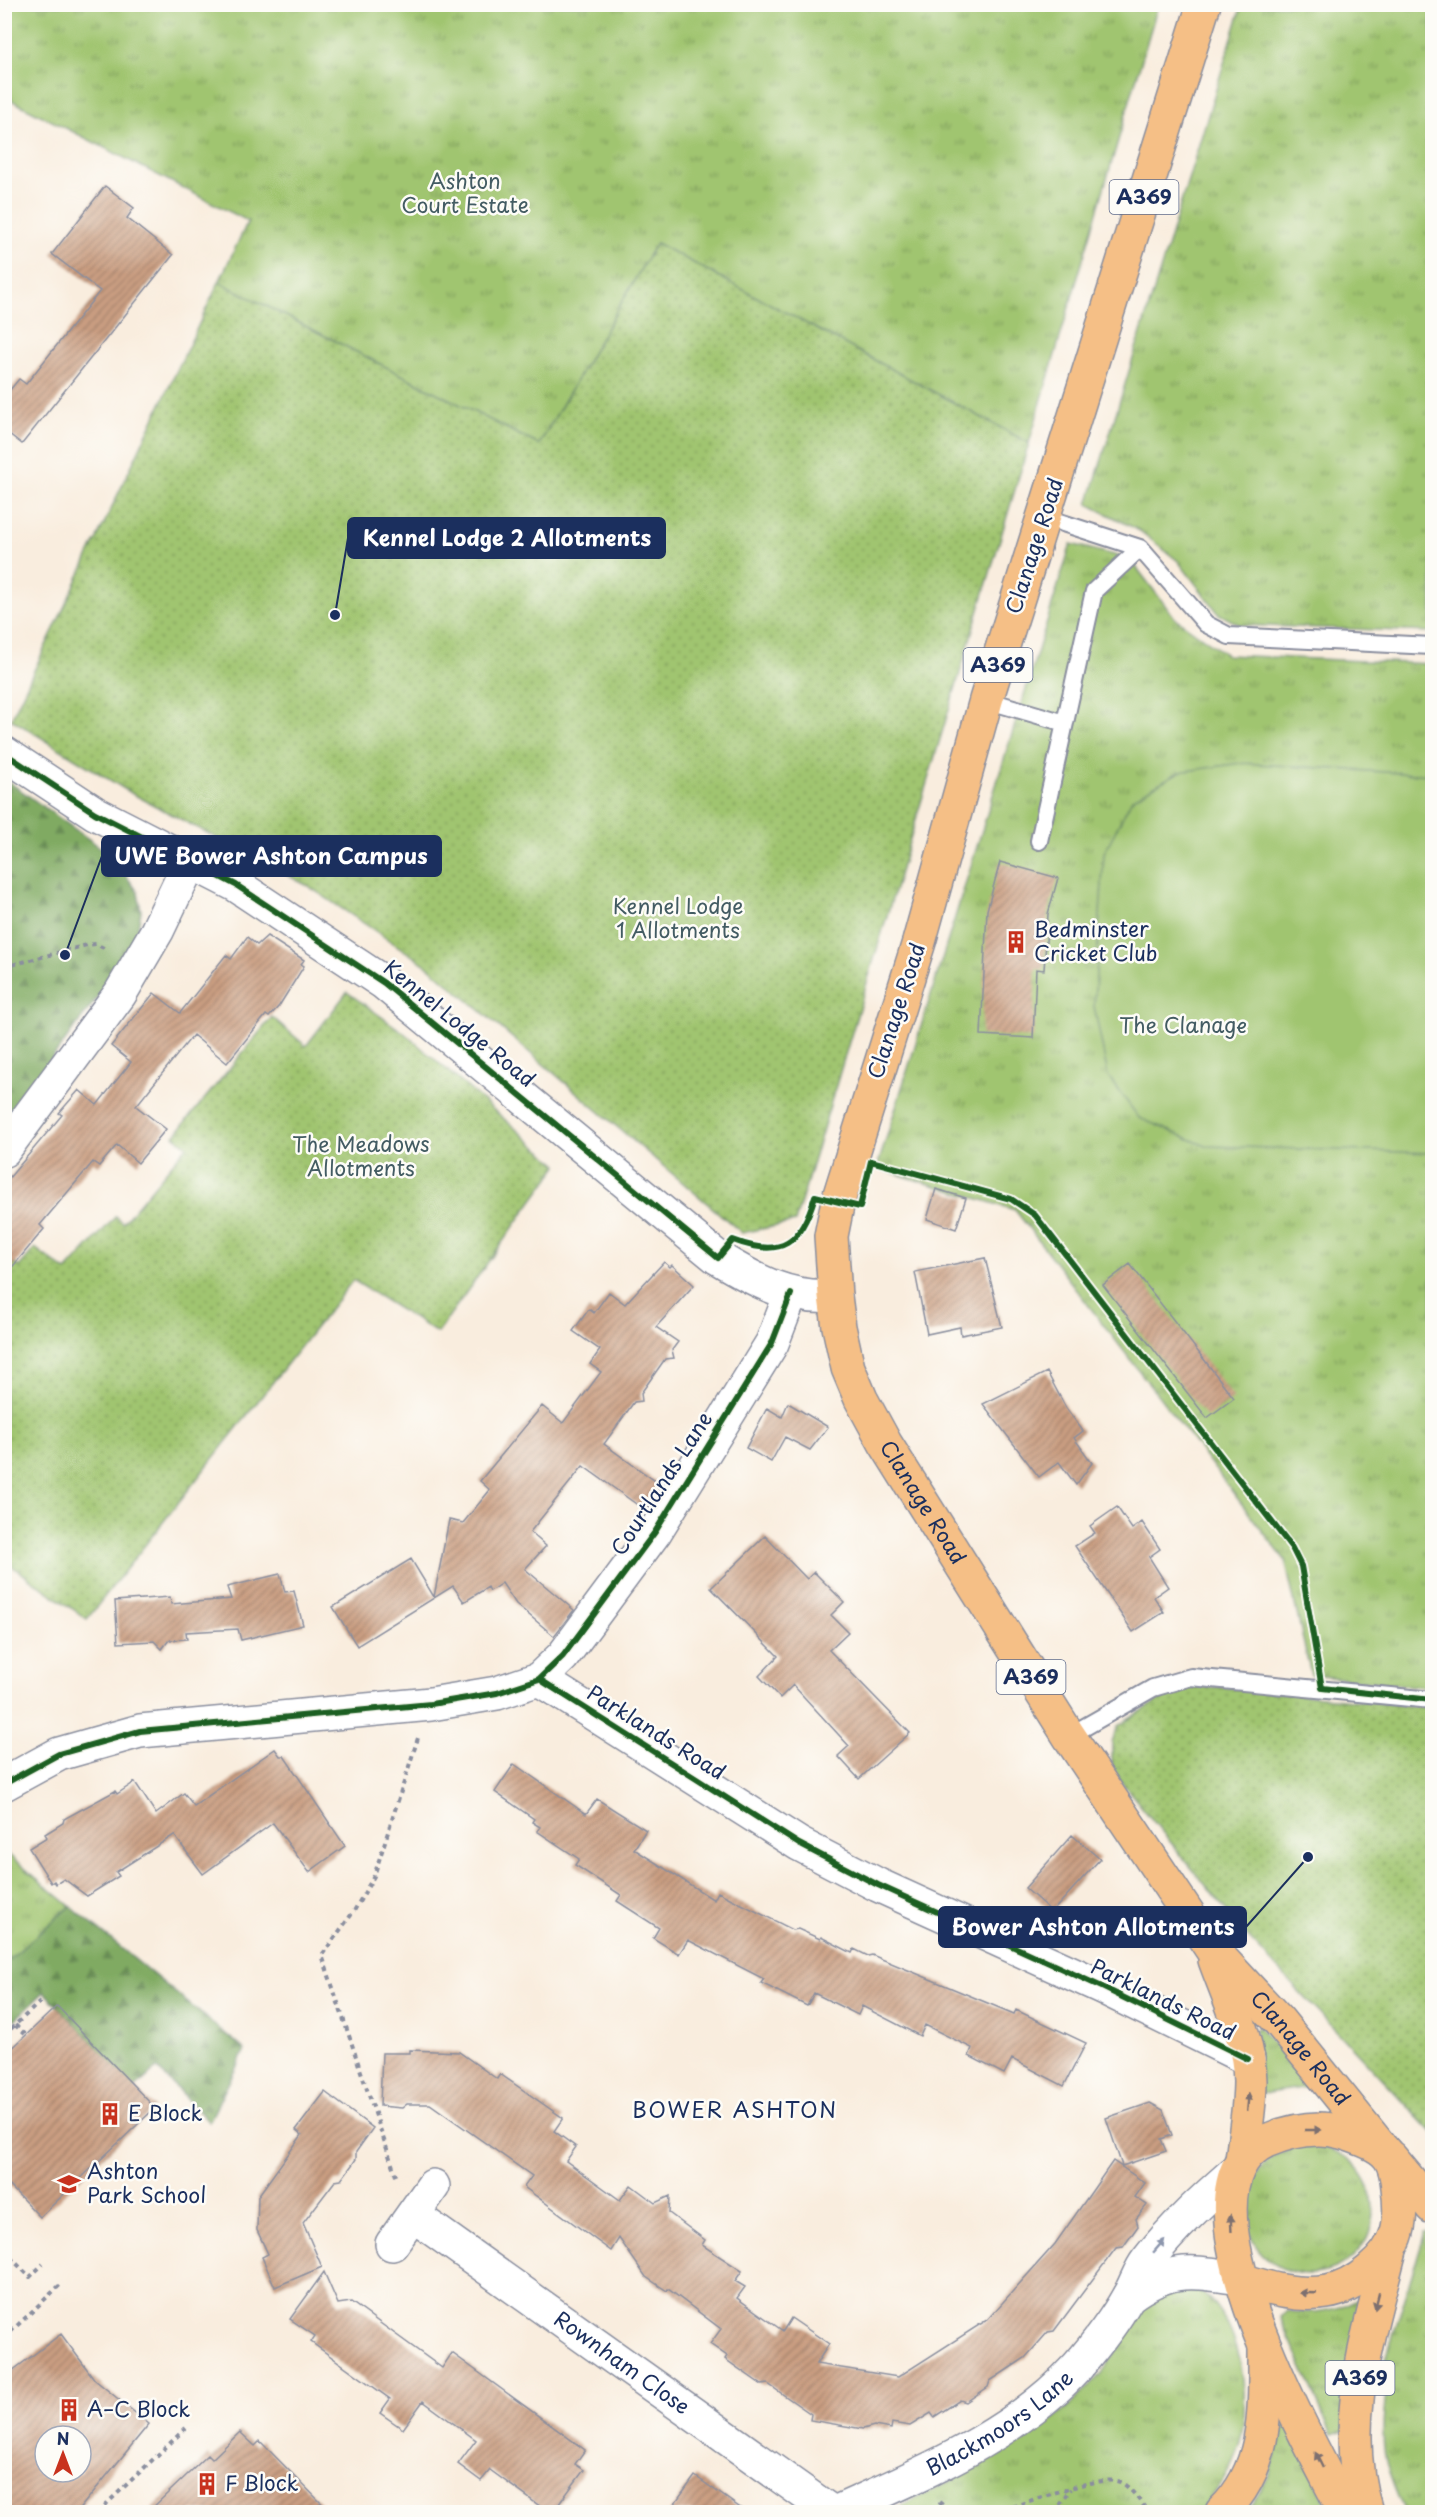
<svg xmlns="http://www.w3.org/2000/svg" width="1437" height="2517" viewBox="0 0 1437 2517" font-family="'Playpen Sans',sans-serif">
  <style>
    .grass { fill: url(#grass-tufts); stroke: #5e7a67; stroke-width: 1.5 }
    .forest { fill: url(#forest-firs); stroke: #4e6c60; stroke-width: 1.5 }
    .garden { fill: url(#garden-dots); stroke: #5e7a67; stroke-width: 1.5 }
    .pitch { fill: #a0c570; stroke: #5e7a67; stroke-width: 1.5 }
    .building { fill: url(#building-hatch); fill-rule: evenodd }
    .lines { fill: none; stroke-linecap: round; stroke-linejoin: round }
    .lane-casing { stroke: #8a8e9e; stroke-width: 20 }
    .street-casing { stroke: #8a8e9e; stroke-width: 36 }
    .primary-casing { stroke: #8a8e9e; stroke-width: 36 }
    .highway-casing { stroke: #8a8e9e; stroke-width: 36 }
    .path { stroke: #8a8e9e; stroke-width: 4; stroke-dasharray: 4.5 4.5; stroke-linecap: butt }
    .lane { stroke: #fff; stroke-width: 16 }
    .street { stroke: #fff; stroke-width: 33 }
    .primary { stroke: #f5bf86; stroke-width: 33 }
    .highway { stroke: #f5bf86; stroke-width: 33 }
    .cycleway-casing { stroke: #fdfcf7; stroke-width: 10 }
    .cycleway { stroke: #1b5e20; stroke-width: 6 }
    .oneway { fill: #7d7070 }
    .oneway2 { fill: #8d97ae }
    .labels { text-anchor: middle; stroke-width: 5; stroke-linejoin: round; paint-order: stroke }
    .shield { fill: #fdfcf7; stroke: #5f6c8c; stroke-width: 1.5 }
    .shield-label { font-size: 20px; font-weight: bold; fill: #1b2f5e }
    .park-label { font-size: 21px; fill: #435c63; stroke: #fdfcf7 }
    .street-label { font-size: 21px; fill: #1b2f5e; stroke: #fdfcf7 }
    .poi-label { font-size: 21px; fill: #1b2f5e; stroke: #fdfcf7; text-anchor: start }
    .neighbourhood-label { font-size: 22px; letter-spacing: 1.5px; fill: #1b2f5e; stroke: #fdfcf7 }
    .leader { fill: none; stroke: #1b2f5e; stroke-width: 2 }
    .callout-dot { fill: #1b2f5e; stroke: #fdfcf7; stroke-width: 2 }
    .callout { fill: #1b2f5e; stroke: #1b2f5e; stroke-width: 2 }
    .callout-label { font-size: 22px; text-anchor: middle; font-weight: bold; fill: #fff }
  </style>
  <defs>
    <pattern id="grass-tufts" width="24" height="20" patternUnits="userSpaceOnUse" patternTransform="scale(1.5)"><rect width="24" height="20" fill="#a0c570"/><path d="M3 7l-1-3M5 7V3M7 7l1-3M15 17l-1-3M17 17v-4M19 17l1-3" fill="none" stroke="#82a05f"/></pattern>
    <pattern id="forest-firs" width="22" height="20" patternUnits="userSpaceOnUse" patternTransform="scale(1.5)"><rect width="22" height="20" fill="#80aa62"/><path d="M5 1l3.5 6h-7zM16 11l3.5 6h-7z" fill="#688b54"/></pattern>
    <pattern id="garden-dots" width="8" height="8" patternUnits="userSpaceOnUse" patternTransform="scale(1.5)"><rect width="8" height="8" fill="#a0c570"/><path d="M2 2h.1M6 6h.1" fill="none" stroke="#82a05f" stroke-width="1.8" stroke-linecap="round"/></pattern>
    <pattern id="building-hatch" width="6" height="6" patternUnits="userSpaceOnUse" patternTransform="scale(1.5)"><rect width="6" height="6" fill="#ca9e81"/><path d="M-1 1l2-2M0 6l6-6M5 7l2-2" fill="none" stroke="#a3816d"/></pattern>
  </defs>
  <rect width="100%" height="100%" fill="#fdfcf7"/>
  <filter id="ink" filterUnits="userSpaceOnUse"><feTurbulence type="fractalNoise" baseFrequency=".0167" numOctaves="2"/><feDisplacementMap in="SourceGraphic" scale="12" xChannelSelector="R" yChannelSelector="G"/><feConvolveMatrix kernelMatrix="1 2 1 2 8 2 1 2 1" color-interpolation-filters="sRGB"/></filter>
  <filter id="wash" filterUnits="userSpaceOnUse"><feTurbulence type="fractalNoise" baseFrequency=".008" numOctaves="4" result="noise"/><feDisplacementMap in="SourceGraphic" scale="24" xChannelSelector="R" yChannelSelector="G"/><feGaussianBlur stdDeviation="1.35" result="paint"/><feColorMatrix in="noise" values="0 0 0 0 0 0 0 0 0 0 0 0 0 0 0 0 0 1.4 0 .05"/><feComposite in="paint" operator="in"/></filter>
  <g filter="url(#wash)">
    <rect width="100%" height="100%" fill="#f9edde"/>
    <path class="grass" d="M4,5H1158L1029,443L656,243L539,445L219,282L248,221L5,97Z
      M1242,5H1432V632L1240,625L1219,614L1178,561L1140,531L1088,504Z
      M1071,544L1130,559L1175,618L1227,655L1432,664V1688L1311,1675L1285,1560L1015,1210L877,1168Z
      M4,1851L70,1906L5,1963H4Z
      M1259,2027L1309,2087L1261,2094L1255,2029Z
      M1245 2210a64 64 0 1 1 128 0a64 64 0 1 1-128 0Z
      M1432,2230V2512H1405C1382,2465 1379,2439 1387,2387L1378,2385L1425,2232Z
      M1192,2287C1241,2311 1253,2397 1239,2445C1231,2469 1216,2494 1199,2512H891C966,2473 1047,2438 1103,2371C1116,2355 1141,2302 1151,2296C1161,2290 1180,2290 1192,2287Z
      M1366,2294L1344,2430L1332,2434L1280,2317L1288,2311C1318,2315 1340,2310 1366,2294Z
      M1291,2426L1330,2512H1248L1270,2474L1283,2427Z"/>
    <path class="forest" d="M5,779L111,855L138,892L141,911L138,928L120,967L5,1122Z
      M70,1906L245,2050L209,2122L157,2068L135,2088L44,1992L5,2029V1963Z"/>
    <path class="garden" d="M656,243L1029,443L795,1222L742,1233L429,967L308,886L131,793L11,719L219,282L539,445Z
      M347,992L403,1032L558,1165L437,1333L353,1280L87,1619L5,1561L4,1255L19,1267L35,1248L66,1271L116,1216L123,1223L187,1146L174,1136L272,1017L306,1046Z
      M1219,1687L1432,1708V2132L1247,1936L1119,1779L1112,1766V1743L1118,1726L1171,1692L1191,1688Z"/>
    <path class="pitch" d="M1241,763L1432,775V1153L1206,1146L1139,1118L1108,1076L1094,1006L1104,853L1132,799L1179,772Z"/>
    <g id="blocks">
      <path class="building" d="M105,186L134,208L127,218L173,255L22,444L4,430V397L19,379L26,384L100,291L52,254Z
        M1000,862L1058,878L1048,914L1044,970L1036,969L1033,1038L981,1035L987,910Z
        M267,936L304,960L301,964L304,966L279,1006L269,1017L266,1015L227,1063L193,1035L136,1106L166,1129L138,1163L117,1145L99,1166L93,1162L40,1225L44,1229L4,1277V1184L62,1115L59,1113L79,1090L97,1105L131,1062L111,1046L154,993L180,1013L226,955L231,959L247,937L257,945Z
        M936,1189L966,1198L956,1229L927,1219Z
        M985,1258L1002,1327L961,1335L960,1327L927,1334L915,1272Z
        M664,1262L670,1267L672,1265L694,1285L656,1327L678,1342L672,1350L674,1358L665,1359L641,1393L642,1401L634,1402L604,1444L662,1486L646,1511L583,1466L530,1532L546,1546L525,1569L574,1610L554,1636L516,1604L502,1583L490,1591L488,1587L464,1602L453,1586L357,1646L333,1607L411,1559L434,1597L449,1520L463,1523L490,1490L480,1481L542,1406L563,1423L601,1372L590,1364L600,1350L573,1331L589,1309L594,1313L609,1292L625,1304Z
        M1130,1264L1234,1398L1207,1418L1103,1285Z
        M1047,1372L1066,1408L1083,1431L1074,1438L1092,1463L1076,1485L1059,1462L1039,1477L983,1404Z
        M788,1403L828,1427L810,1450L785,1437L771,1462L746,1448L767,1408L782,1417Z
        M1117,1507L1132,1529L1142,1522L1160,1549L1149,1557L1168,1587L1154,1597L1164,1612L1133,1632L1075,1546L1095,1533L1090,1526Z
        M765,1536L807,1579L814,1572L844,1602L831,1615L848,1632L829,1650L910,1733L859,1779L838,1756L849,1746L793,1685L780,1698L759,1676L778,1656L711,1588Z
        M280,1574L285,1592L294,1591L303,1625L241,1640L238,1629L186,1632L187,1639L169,1640L162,1649L154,1641L118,1643L115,1601L170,1597L171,1604L231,1599L227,1587Z
        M275,1749L280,1756H284L345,1846L309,1872L273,1823L203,1874L174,1835L116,1872L119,1876L87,1896L64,1879L56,1884L54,1881L51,1883L29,1848L47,1837L45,1834L63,1823L64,1819L115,1791L117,1794L135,1782L156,1814L184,1793L194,1806Z
        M514,1764L586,1814L597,1799L646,1830L634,1849L714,1900L718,1892L793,1930L798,1929L820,1939L821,1937L852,1953L854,1949L868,1956L872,1955L1014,2014L1016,2010L1086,2043L1064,2086L1012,2059L1004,2074L969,2056L972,2048L925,2025L920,2036L862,2006L858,2015L814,1993L807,2006L761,1983L764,1979L688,1940L679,1954L653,1938L659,1928L617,1901L621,1895L575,1865L579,1859L537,1831L540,1827L532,1822L534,1819L495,1792Z
        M1072,1835L1100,1859L1052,1912L1025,1888Z
        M57,2006L155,2108L40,2217L4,2180V2056Z
        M410,2050L459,2052L497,2079L500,2074L563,2118L554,2131L576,2147L566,2161L620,2200L631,2185L655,2203L670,2196L669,2213L705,2240L702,2245L742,2271L735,2281L745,2287L737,2298L783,2331L791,2318L829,2344L816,2364L898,2377L987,2320L1055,2244L1113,2161L1145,2183L1135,2197L1147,2205L1136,2219L1138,2226L1123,2247L1116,2248L1054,2331L1048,2332L1025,2358L990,2381L988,2387L966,2402L960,2400L934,2417L931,2413L910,2426L892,2423L891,2429L874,2426L863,2429L810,2420L811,2414L768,2384L762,2385L725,2359L727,2356L710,2344L721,2329L668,2289L667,2291L646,2277L619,2238L611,2251L524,2187L532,2176L430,2104H407L402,2108L380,2106L382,2053H410Z
        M325,2092L373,2128L356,2152V2159L352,2165L341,2180L335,2181L303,2223L322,2267L275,2287L262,2257L268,2254L257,2230L258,2196L302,2135L296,2130Z
        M1150,2103L1163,2110L1172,2135L1161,2139L1166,2151L1122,2166L1106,2118Z
        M324,2272L338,2304L351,2302L442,2368L452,2353L585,2450L575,2464L584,2470L553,2512H548L490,2470L481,2481L458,2464L476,2440L423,2401L403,2429L380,2413L390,2399L311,2342L315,2336L290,2319Z
        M61,2334L95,2380L149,2424L77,2512H4V2377ZM45,2436H81V2472H45Z
        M240,2432L255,2446L260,2441L330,2512H148L208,2455L212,2459Z
        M695,2476L746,2512H669Z"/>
    </g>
  </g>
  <g filter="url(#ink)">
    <use href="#blocks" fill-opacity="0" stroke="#8a8e9e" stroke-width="1.5"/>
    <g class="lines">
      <g class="lane-casing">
        <path id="lane" d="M1044,517L1140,548L1206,624L1229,636L1432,646
          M986,700L1065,723
          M1039,841L1094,591L1140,548
          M1069,1736L1153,1688L1191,1677L1432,1700"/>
      </g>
      <g class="street-casing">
        <g id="street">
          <path d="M4,753L95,813L236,885L384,983L718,1258C756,1281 790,1300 835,1296"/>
          <path d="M4,1150L120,994L157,931L191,860"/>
          <path d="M539,1679L799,1844L878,1885L1102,1987L1248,2059"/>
          <path d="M4,1784L59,1754L140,1731L431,1704L497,1693L539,1679L563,1656L655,1532L772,1343L791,1294"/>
          <path id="s1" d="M413,2215L831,2512"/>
          <path d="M392,2244L433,2186"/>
          <path d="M1129,2296C1172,2265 1192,2272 1242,2278"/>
          <path id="s2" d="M837,2512C922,2473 1013,2437 1077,2367C1096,2345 1114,2322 1128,2297C1135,2286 1139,2271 1147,2261C1173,2227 1205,2198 1237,2170"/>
        </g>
      </g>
      <g class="primary-casing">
        <g id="primary">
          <path id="s3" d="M1204,4L986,700L919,942L838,1201L831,1236L835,1296L839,1327L848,1368L861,1399L885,1443L1069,1736L1211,1948L1279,2021L1384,2151"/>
          <path d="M1215,1960C1229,1999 1249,2039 1250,2081C1250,2107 1245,2134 1242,2160"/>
          <path d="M1242,2280C1269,2289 1299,2297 1327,2292C1354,2288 1390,2259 1397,2232C1401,2218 1400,2202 1398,2187C1397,2178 1395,2165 1389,2157C1380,2144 1357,2137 1341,2132C1315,2125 1290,2131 1266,2141C1163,2188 1313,2447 1345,2512"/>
          <path d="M1366,2512C1338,2424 1369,2333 1391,2246"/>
        </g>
      </g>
      <g class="highway-casing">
        <path id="highway" d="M1391,2158L1432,2207
          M1222,2512C1268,2468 1265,2408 1265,2350"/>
      </g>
      <path class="path" d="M4,967L87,945L96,944L107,950
        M15,2025L26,2035
        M4,2035L40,2002
        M396,2176L322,1955L354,1911L374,1876L418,1738
        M4,2251L30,2277L43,2264
        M4,2338L60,2285
        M939,2502L951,2512
        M98,2512L189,2425
        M995,2512C1020,2506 1099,2473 1120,2482C1131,2487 1141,2503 1148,2512
        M1054,2512L1071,2489"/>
      <use href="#lane" class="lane"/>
      <use href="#street" class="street"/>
      <use href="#primary" class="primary"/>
      <use href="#highway" class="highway"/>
      <g class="cycleway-casing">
        <path id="cycleway" d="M4,753L95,813L236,885L384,983L718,1258L733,1240C783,1259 801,1243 815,1196L860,1207L871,1161L1011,1199L1035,1215L1292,1548L1301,1566L1322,1688L1432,1700
          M539,1679L799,1844L878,1885L1102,1987L1248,2059
          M4,1784L59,1754L140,1731L431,1704L497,1693L539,1679L563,1656L655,1532L772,1343L791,1294"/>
      </g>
      <use href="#cycleway" class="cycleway"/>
    </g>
    <defs><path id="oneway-solid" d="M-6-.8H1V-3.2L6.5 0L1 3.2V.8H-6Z" transform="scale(1.5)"/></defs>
    <g class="oneway">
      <use href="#oneway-solid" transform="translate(1248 2102) rotate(-85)"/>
      <use href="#oneway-solid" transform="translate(1313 2130)"/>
      <use href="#oneway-solid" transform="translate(1231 2223) rotate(-93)"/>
      <use href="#oneway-solid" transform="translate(1308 2293) rotate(-178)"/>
      <use href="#oneway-solid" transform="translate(1377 2301) rotate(104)"/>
      <use href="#oneway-solid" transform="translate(1319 2460) rotate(-116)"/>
    </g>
    <use class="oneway2" href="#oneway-solid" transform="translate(1159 2246) rotate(-49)"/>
  </g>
  <defs>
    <g id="building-bare" transform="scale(1.8)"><path d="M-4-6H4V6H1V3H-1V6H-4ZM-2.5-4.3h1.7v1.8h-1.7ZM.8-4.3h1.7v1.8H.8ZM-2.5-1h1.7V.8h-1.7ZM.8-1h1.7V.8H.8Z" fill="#c8321e" stroke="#fdfcf7" stroke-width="2.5" paint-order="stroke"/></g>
    <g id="school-bare" transform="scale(1.8)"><path d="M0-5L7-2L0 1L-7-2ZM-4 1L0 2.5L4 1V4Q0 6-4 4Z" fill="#c8321e" stroke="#fdfcf7" stroke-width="2.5" paint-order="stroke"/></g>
  </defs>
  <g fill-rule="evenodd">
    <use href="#building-bare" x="1016" y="942"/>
    <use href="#building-bare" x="110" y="2114"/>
    <use href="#school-bare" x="69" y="2184"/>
    <use href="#building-bare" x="69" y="2410"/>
    <use href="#building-bare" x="207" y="2484"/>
  </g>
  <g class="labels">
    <g class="shield">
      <rect x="1109.5" y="180" width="69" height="34" rx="4.5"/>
      <rect x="963.5" y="648" width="69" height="34" rx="4.5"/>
      <rect x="996.5" y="1660" width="69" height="34" rx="4.5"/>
      <rect x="1325.5" y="2361" width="69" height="34" rx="4.5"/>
    </g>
    <g class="shield-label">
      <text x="1144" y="204">A369</text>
      <text x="998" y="672">A369</text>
      <text x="1031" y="1684">A369</text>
      <text x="1360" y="2385">A369</text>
    </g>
    <g class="park-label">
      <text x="465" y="189">Ashton<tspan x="465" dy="24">Court Estate</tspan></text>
      <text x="678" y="914">Kennel Lodge<tspan x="678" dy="24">1 Allotments</tspan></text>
      <text x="1183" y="1033">The Clanage</text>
      <text x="361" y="1152">The Meadows<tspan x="361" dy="24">Allotments</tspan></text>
    </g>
    <g class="street-label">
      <text transform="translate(1035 546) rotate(-72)" y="7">Clanage Road</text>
      <text transform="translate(897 1011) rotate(-72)" y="7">Clanage Road</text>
      <text transform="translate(459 1024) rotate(39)" y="7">Kennel Lodge Road</text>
      <text transform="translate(662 1484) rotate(-57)" y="7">Courtlands Lane</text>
      <text dy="7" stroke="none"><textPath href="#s3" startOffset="1575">Clanage Road</textPath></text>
      <text transform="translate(656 1733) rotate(32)" y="7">Parklands Road</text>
      <text transform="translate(1163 2000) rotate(26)" y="7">Parklands Road</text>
      <text dy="7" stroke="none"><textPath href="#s3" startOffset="2240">Clanage Road</textPath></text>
      <text dy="7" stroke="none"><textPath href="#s1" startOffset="256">Rownham Close</textPath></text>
      <text dy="7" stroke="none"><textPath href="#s2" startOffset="186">Blackmoors Lane</textPath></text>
    </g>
    <g class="poi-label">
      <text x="1034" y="937">Bedminster<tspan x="1034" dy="24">Cricket Club</tspan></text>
      <text x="128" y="2121">E Block</text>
      <text x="87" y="2179">Ashton<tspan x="87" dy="24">Park School</tspan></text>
      <text x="87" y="2417">A–C Block</text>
      <text x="225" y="2491">F Block</text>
    </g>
    <g class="neighbourhood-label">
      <text x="735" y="2118">BOWER ASHTON</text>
    </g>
  </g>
  <path class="leader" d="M335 615L348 538M65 955L102 856M1308 1857L1246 1927"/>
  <g class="callout-dot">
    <circle cx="335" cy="615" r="6"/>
    <circle cx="65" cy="955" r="6"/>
    <circle cx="1308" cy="1857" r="6"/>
  </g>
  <g class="callout">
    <rect x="348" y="518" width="317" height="40" rx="6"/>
    <rect x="102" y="836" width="339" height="40" rx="6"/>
    <rect x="939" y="1907" width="307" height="40" rx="6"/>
  </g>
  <g class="callout-label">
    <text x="507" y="546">Kennel Lodge 2 Allotments</text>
    <text x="271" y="864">UWE Bower Ashton Campus</text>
    <text x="1093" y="1935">Bower Ashton Allotments</text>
  </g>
  <rect width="1437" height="2517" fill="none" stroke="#fdfcf7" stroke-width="24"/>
  <g transform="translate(63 2454)"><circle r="28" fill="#fdfcf7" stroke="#a3aaba" stroke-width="1.5"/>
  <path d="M0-4.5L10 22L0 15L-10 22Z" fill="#c8321e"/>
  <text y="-9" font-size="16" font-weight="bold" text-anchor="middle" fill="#1b2f5e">N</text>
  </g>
</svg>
